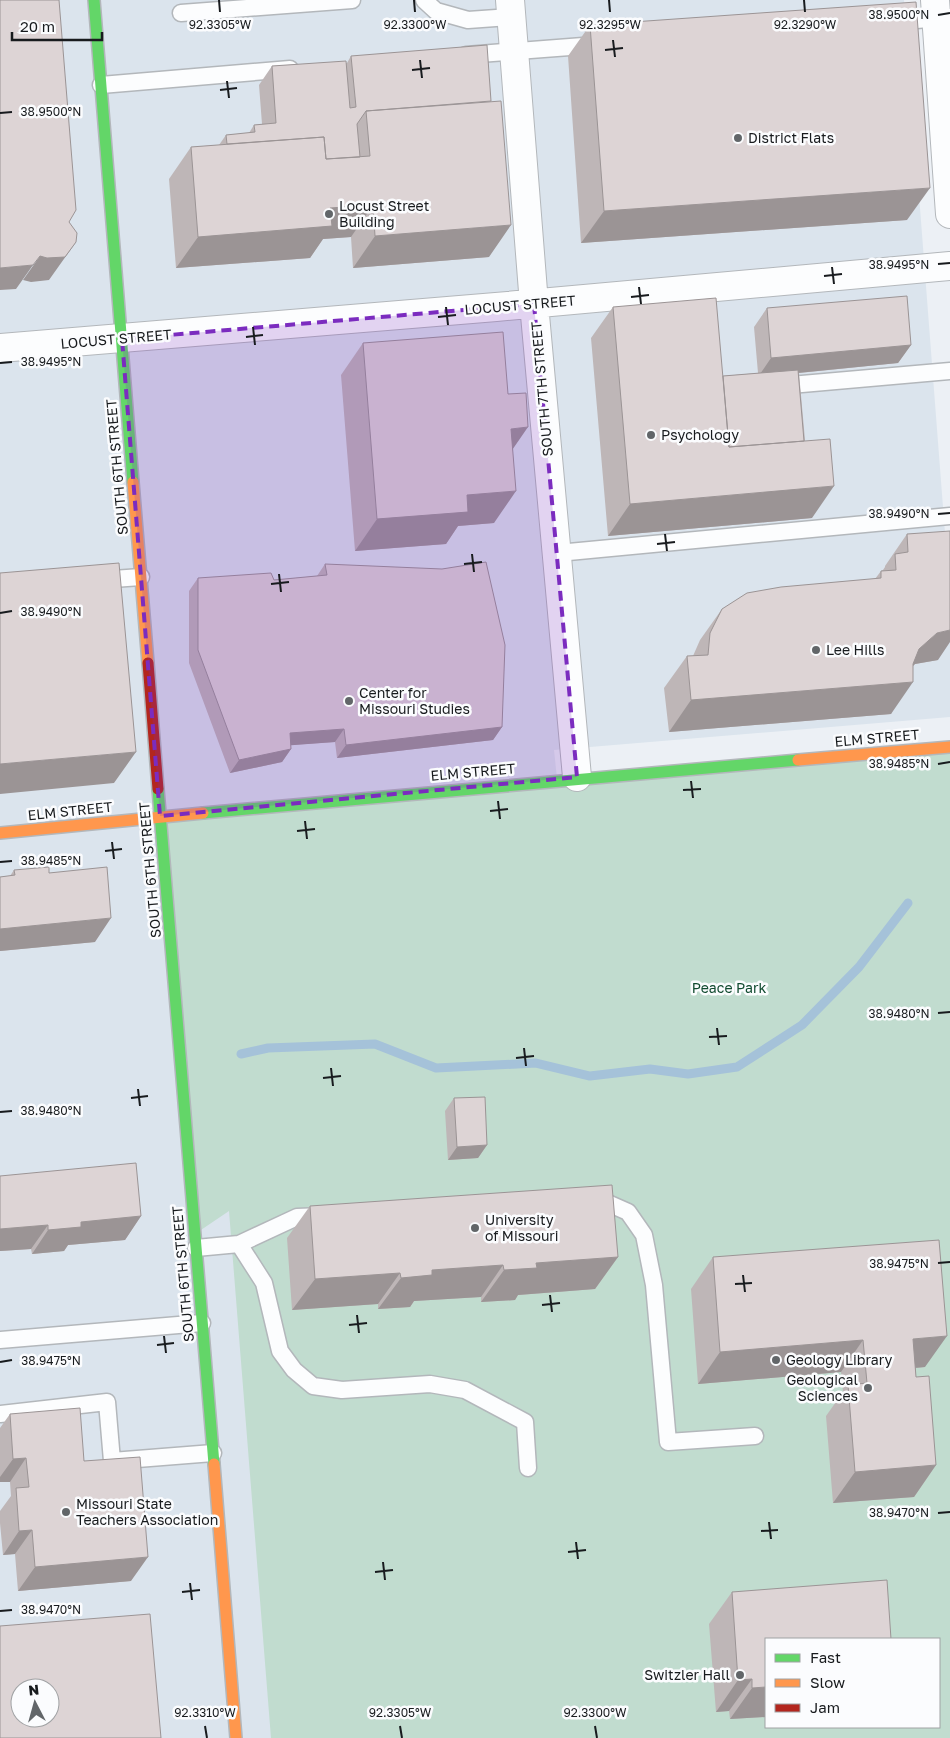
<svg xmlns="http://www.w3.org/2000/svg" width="950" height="1738" viewBox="0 0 950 1738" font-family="'Golos Text',sans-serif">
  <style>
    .built { fill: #dbe4ed; fill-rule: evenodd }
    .green { fill: #c1dccf; fill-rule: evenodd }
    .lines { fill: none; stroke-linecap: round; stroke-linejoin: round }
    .stream { stroke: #a5c2d9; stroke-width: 9 }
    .lane-casing { stroke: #b3b7bb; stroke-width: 19 }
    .street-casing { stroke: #b3b7bb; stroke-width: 30 }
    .fast-casing { stroke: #b3b7bb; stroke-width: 14 }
    .slow-casing { stroke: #b3b7bb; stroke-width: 14 }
    .jam-casing { stroke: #b3b7bb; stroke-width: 14 }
    .lane { stroke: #fcfdfe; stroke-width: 16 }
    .street { stroke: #fcfdfe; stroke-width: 28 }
    .fast { stroke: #63d668; stroke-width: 11 }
    .slow { stroke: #ff974d; stroke-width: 11 }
    .jam { stroke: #b3261e; stroke-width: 11 }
    .wall { fill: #beb6b7 }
    .shaded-wall { fill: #9b9495 }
    .building { fill: #ddd4d5; stroke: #9b9495; fill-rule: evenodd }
    .marked { fill: #7b2cbf; fill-opacity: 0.2; stroke: #7b2cbf; stroke-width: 4; stroke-dasharray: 10 6; stroke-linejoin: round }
    .ticks { fill: none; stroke: #181b1e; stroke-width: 2 }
    .poi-dot { fill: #626669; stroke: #fbfcfe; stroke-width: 2 }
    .labels { text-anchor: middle; stroke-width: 5; stroke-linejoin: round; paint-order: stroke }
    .poi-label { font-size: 14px; fill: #181b1e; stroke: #fbfcfe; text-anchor: start }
    .street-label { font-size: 14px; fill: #181b1e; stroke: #fbfcfe }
    .park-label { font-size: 14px; fill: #114b30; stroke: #fbfcfe }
    .ticks-label { font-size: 12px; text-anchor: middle; fill: #181b1e; stroke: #fbfcfe; stroke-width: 5; stroke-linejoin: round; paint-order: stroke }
  </style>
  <rect width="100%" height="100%" fill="#ecf0f5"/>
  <path class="built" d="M0,0H904L950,598V717L554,750L561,816L950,778V1738H0ZM766,1639H939V1727H766ZM20,1688H50V1718H20Z"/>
  <path class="green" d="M950,747V1738H271L229,1211L195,1234L160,816ZM766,1639H939V1727H766Z"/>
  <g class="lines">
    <path class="stream" d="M241,1054L268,1048L375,1044L436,1068L536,1063L590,1076L650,1069L688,1074L737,1067L802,1025L859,967L908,903"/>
    <g class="lane-casing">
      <path id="lane" d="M424,0L436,11L468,20L511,17
        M181,13L352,0
        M895,22L950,17
        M466,55L596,45
        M101,85L290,69
        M779,386L950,371
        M558,553L950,516
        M99,580L141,577
        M594,1197L628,1212L644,1235L654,1285L668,1442L755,1436
        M239,1244L297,1217L323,1216
        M196,1248L239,1244L264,1283L280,1351L294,1370L313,1386L342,1390L430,1384L465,1390L525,1422L528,1468
        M0,1340L202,1323
        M0,1414L107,1402L112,1461L213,1453"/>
    </g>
    <g class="street-casing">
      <path id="street" d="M510,0L534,304L577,777
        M935,0L950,214
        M0,348L496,307L950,266"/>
    </g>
    <g class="fast-casing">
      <path id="fast" d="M94,0L133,482
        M158,789L214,1464
        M203,813L798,760"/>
    </g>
    <g class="slow-casing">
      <path id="slow" d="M133,482L148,663
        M798,760L950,747
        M0,833L203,813
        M214,1464L236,1738"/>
    </g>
    <g class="jam-casing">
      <path id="jam" d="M148,663L158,789"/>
    </g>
    <use href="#lane" class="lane"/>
    <use href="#street" class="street"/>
    <use href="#fast" class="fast"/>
    <use href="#slow" class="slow"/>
    <use href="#jam" class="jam"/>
  </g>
  <path class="wall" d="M590,25L907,220L581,243L568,56Z
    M351,56L489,257L353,268L351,237L323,239L310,258L176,268L169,179L191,147L219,145L226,135L249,133L254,125L262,124L259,85L272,66L347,63Z
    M613,307L723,376L758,373L754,327L767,308L911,345L898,363L799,373L812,518L608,536L591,338Z
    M363,343L513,449L494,523L458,526L446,544L355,551L341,375Z
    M907,534L938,660L915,664L913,666L891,714L669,732L664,688L687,656H693L700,640L722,609L875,579L881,571L883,570L885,567V566Z
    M325,564L502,727L493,740L337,758L335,742L291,745V749L282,762L230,773L189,663V591L198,578L274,580L317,576Z
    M14,870L49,873L95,942L0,951V877L10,876Z
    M454,1098L487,1145L478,1158L448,1160L445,1111Z
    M0,1176L141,1216L125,1240L68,1245L64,1251L32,1254L31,1249L0,1251Z
    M310,1206L618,1257L595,1289L518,1295L515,1300L481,1302V1297L414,1301L410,1307L378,1309V1304L292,1310L287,1238Z
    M713,1257L925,1367L916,1368V1377L936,1465L914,1497L833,1503L826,1416L843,1392L841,1372L698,1384L691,1289Z
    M10,1414L84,1461L131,1581L18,1591L15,1554L3,1555L0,1523V1511L11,1496L10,1482H0V1428Z
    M732,1592L766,1639V1717L730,1719L729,1711L716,1712L709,1624Z"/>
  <path class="shaded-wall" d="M930,188L907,220L581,243L604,211Z
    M373,205L351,237L323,239L310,258L176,268L198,237L330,208Z
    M511,225L489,257L353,268L375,236Z
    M76,242L49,280L31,282L23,280L40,256Z
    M33,265L16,289L0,290V268Z
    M911,345L898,363L758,377L771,358Z
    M528,427L506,459L511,429Z
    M834,486L812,518L608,536L630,504Z
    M516,491L494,523L458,526L446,544L355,551L377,519L467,495Z
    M950,630V642L938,660L915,664L897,681L919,649L937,633Z
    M913,682L891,714L669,732L691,700Z
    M502,727L493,740L337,758L346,745Z
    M344,729L335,742L281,746L290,733Z
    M291,749L282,762L230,773L239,760Z
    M136,752L114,783L0,794V764Z
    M111,918L95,942L0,951V929Z
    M487,1145L478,1158L448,1160L457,1147Z
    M141,1216L125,1240L68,1245L64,1251L32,1254L48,1230L81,1222Z
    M48,1225L31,1249L0,1251V1229Z
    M618,1257L595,1289L518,1295L515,1300L481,1302L504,1270L536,1263Z
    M503,1265L481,1297L414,1301L410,1307L378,1309L401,1278L432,1270Z
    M400,1273L378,1304L292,1310L315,1279Z
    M947,1336L925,1367L891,1370L913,1339Z
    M863,1340L841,1372L698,1384L720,1352Z
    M26,1458L10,1482H0V1477L13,1459Z
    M936,1465L914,1497L833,1503L855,1472Z
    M32,1530L15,1554L3,1555L19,1531Z
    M148,1557L131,1581L18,1591L35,1567Z
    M752,1679L729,1711L716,1712L738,1680Z
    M766,1687V1717L730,1719L752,1688Z"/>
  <path class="building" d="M0,0H59L76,210L69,222L77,233L76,242L65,257L47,258L40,256L33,265L0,268Z
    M916,2L930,188L604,211L590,25Z
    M487,45L491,101L366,111L357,124L360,157L326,159L324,137L227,144L226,135L255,132L254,125L276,123L272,66L346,61L350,108L356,107L351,56Z
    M501,101L511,225L375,236L373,205L330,208L332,226L198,237L191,147L324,137L326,159L370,156L366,111Z
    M907,296L911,345L771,358L767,308Z
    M716,298L729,447L830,439L834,486L630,504L613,307Z
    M503,332L508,394L526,393L528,427L511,429L516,491L467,495L468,512L377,519L363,343Z
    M798,370L804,441L729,447L723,376Z
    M950,531V630L937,633L919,649L913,664V682L691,700L687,656L708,655L710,633L722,609L747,593L781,587L881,578V571L896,570L895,554L908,552L907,534Z
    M486,562L505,645L502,727L346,745L344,729L290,733L291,749L239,760L198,650V578L271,573L274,580L327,575L325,564L442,569Z
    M119,563L136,752L0,764V573Z
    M49,867V873L107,867L111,918L0,929V877L15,875L14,870Z
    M485,1097L487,1145L457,1147L454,1098Z
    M136,1163L141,1216L81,1222V1227L48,1230V1225L0,1229V1176Z
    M612,1185L618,1257L536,1263L537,1268L504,1270L503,1265L432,1270V1275L401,1278L400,1273L315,1279L310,1206Z
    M939,1240L947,1336L913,1339L916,1377L929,1376L936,1465L855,1472L848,1385L867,1383L863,1340L720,1352L713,1257Z
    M80,1408L84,1461L140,1457L148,1557L35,1567L32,1530L19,1531L16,1488L29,1487L26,1458L13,1459L10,1414Z
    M887,1580L891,1639H766V1687L752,1688V1679L738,1680L732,1592Z
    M150,1614L161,1738H0V1626ZM20,1688H50V1718H20Z"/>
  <path class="marked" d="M534,304L577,777L160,816L122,339Z"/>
  <path class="ticks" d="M219,0L220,12M414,0L415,12M609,0L610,12M804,0L805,12M938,15L950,13M613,40L615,57M605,50L623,48M420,60L422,78M412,70L430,68M227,81L229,98M220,90L237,88M0,113L12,112M938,264L950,263M832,267L834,284M824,276L842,274M639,287L641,304M631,297L649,295M446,307L448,325M438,317L456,315M253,327L255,345M246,337L263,335M0,363L12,362M938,514L950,513M665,534L667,551M657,544L675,542M472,554L474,572M464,564L482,562M279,574L281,592M271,584L289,582M0,613L12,611M938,764L950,762M691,781L693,798M683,790L701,789M498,801L500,819M490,811L508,809M305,821L307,839M297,831L315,829M112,842L114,859M105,851L122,849M0,862L12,861M938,1013L950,1012M717,1028L719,1045M709,1037L727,1036M524,1048L526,1066M516,1058L534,1056M331,1068L333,1086M323,1078L341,1076M138,1089L140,1106M131,1098L148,1096M0,1112L12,1111M938,1263L950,1262M743,1275L745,1292M735,1284L752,1283M550,1295L552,1312M542,1305L560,1303M357,1315L359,1333M349,1325L367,1323M164,1336L166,1353M157,1345L174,1343M0,1362L12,1360M938,1513L950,1512M769,1522L771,1539M761,1531L778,1530M576,1542L578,1559M568,1552L586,1550M383,1562L385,1580M375,1572L393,1570M190,1583L192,1600M182,1592L200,1590M0,1611L12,1610M205,1726L207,1738M400,1726L402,1738M595,1726L597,1738"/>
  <g class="poi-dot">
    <circle cx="738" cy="138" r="5"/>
    <circle cx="329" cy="214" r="5"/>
    <circle cx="651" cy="435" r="5"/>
    <circle cx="816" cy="650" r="5"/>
    <circle cx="349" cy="701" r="5"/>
    <circle cx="475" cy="1228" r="5"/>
    <circle cx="776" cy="1360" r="5"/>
    <circle cx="868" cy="1388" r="5"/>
    <circle cx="66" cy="1512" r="5"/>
    <circle cx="740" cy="1675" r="5"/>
  </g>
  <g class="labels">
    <g class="poi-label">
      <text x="748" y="143">District Flats</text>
      <text x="339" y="211">Locust Street<tspan x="339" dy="16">Building</tspan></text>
      <text x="661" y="440">Psychology</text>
      <text x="826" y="655">Lee Hills</text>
      <text x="359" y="698">Center for<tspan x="359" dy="16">Missouri Studies</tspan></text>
      <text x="485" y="1225">University<tspan x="485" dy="16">of Missouri</tspan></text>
      <text x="786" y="1365">Geology Library</text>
      <text x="858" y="1385" text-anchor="end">Geological<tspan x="858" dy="16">Sciences</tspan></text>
      <text x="76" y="1509">Missouri State<tspan x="76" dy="16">Teachers Association</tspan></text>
      <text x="730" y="1680" text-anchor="end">Switzler Hall</text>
    </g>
    <g class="street-label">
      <text transform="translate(520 305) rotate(-5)" y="5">LOCUST STREET</text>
      <text transform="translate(116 339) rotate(-5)" y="5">LOCUST STREET</text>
      <text transform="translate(542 389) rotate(-95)" y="5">SOUTH 7TH STREET</text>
      <text transform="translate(117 467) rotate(-95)" y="5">SOUTH 6TH STREET</text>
      <text transform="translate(877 738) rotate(-5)" y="5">ELM STREET</text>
      <text transform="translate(473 772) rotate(-5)" y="5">ELM STREET</text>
      <text transform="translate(70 811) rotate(-6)" y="5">ELM STREET</text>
      <text transform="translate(150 870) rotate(-95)" y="5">SOUTH 6TH STREET</text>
      <text transform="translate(183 1274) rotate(-95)" y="5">SOUTH 6TH STREET</text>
    </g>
    <g class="park-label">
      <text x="729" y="993">Peace Park</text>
    </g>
  </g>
  <g class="ticks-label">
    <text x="899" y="19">38.9500°N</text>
    <text x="220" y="29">92.3305°W</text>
    <text x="415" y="29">92.3300°W</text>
    <text x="610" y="29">92.3295°W</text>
    <text x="805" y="29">92.3290°W</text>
    <text x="51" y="116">38.9500°N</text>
    <text x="899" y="269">38.9495°N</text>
    <text x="51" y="366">38.9495°N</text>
    <text x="899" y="518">38.9490°N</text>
    <text x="51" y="616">38.9490°N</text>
    <text x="899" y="768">38.9485°N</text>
    <text x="51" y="865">38.9485°N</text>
    <text x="899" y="1018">38.9480°N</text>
    <text x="51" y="1115">38.9480°N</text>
    <text x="899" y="1268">38.9475°N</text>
    <text x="51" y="1365">38.9475°N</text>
    <text x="899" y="1517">38.9470°N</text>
    <text x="51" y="1614">38.9470°N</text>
    <text x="205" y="1717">92.3310°W</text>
    <text x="400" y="1717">92.3305°W</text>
    <text x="595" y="1717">92.3300°W</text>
  </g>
  <rect x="765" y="1638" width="175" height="90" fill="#fbfcfe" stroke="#a0a2a4"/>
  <rect x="775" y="1654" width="25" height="8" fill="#63d668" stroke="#a0a2a4"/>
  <text x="810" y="1663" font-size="15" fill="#181b1e">Fast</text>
  <rect x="775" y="1679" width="25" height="8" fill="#ff974d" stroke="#a0a2a4"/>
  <text x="810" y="1688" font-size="15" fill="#181b1e">Slow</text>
  <rect x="775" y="1704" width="25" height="8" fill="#b3261e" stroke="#a0a2a4"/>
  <text x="810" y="1713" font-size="15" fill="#181b1e">Jam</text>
  <g transform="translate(35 1703) rotate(354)"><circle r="24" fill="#fbfcfe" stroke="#a0a2a4"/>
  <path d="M0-4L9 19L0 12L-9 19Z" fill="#626669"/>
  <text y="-8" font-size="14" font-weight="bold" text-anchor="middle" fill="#181b1e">N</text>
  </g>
  <path d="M12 32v8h90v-8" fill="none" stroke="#181b1e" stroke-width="2.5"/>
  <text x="20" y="32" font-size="15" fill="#181b1e" stroke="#fbfcfe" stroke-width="4" paint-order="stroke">20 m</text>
</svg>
